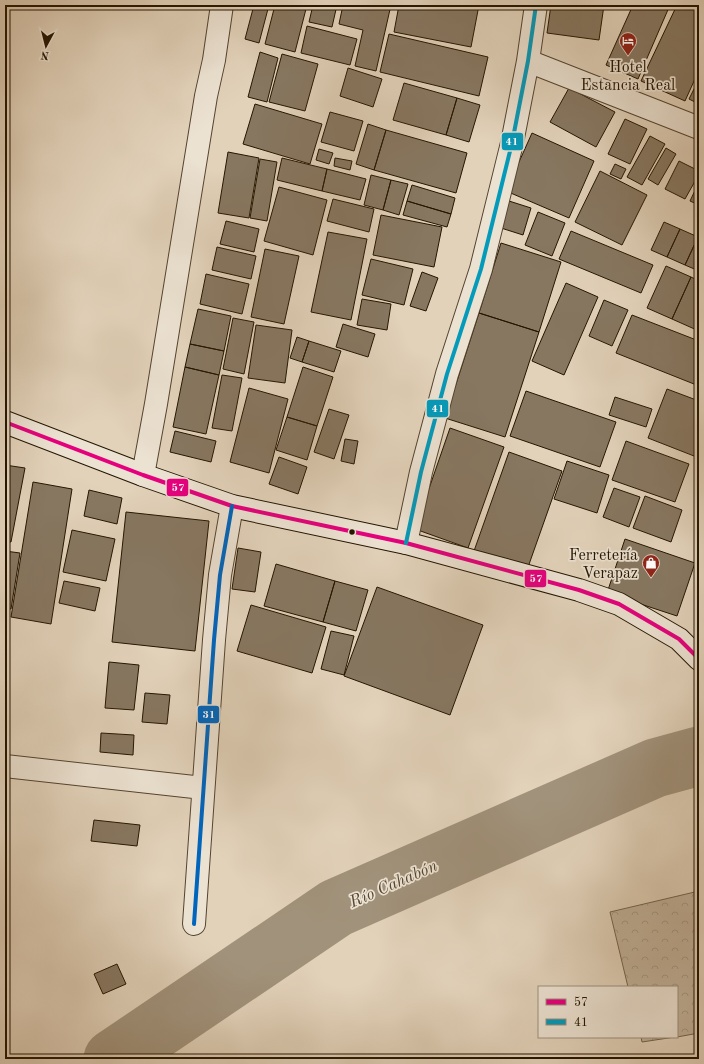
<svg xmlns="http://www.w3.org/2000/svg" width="704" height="1064" viewBox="0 0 704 1064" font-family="'Old Standard TT',serif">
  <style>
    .park { fill: url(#park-crowns); stroke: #73644e }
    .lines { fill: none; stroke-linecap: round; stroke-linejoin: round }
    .river { stroke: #a1927b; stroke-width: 59 }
    .building { fill: #877761; stroke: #241501 }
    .minor-casing { stroke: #54442f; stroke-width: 24 }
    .secondary-casing { stroke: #241501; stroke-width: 24 }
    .minor { stroke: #ece2d2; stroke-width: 22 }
    .secondary { stroke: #ece2d2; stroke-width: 22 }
    .bus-1-casing { stroke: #ece2d2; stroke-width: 7 }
    .bus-2-casing { stroke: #ece2d2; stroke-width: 7 }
    .bus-3-casing { stroke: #ece2d2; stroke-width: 7 }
    .bus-1 { stroke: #e5007d; stroke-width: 4 }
    .bus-2 { stroke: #049aba; stroke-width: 4 }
    .bus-3 { stroke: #0065bd; stroke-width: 4 }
    .bus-dot { fill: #241501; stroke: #ece2d2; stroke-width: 1.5 }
    .labels { text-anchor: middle; stroke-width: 3.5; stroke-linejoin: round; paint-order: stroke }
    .poi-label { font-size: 16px; fill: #241501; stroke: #ece2d2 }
    .water-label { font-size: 17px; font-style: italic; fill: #564732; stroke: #ece2d2 }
    .line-badge { stroke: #ece2d2; stroke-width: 1.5 }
    .badge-label { font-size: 11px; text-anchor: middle; font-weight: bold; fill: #fff }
  </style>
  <defs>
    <pattern id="park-crowns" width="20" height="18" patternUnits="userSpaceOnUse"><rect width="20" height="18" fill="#c2b29b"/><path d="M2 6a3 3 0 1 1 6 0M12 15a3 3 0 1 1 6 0" fill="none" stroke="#a79884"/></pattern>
  </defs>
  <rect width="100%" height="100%" fill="#e2d2ba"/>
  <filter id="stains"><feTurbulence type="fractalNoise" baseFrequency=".005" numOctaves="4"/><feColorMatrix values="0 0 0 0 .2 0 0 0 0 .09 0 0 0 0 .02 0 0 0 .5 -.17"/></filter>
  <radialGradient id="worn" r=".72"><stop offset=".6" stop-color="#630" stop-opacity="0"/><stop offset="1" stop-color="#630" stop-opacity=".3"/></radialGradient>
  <path class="park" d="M699,891V1033L677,1037V987H628L610,912Z
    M641,1037H675L642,1042Z"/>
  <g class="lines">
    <path class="river" d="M113,1059L336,908L655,768L699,756"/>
  </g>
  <path class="building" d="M254,5H269L259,43L245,39Z
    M275,5H307L295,52L265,44Z
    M313,5H337L332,27L309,22Z
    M343,5H391L376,71L355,66L363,30L339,24Z
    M399,5H479L471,47L394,32Z
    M551,5H604L599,40L547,33Z
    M633,5H670L638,79L606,65Z
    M677,5H699V70L685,101L641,81Z
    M307,26L357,39L350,65L301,53Z
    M389,34L488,57L479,96L380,72Z
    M260,52L278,58L267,102L248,97Z
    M282,54L318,64L305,111L269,102Z
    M348,68L382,79L373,107L340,96Z
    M699,79V104L689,99Z
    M404,83L457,98L446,135L393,120Z
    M569,88L615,112L596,147L550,122Z
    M457,98L480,105L469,142L446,135Z
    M255,104L322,124L310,164L243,144Z
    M330,112L363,121L354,151L321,142Z
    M625,119L647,129L630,164L608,154Z
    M368,124L386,130L374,170L356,164Z
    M386,130L467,153L456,193L374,170Z
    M532,133L594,161L569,218L506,191Z
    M650,136L665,144L642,185L627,177Z
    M666,148L676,154L658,185L648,179Z
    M319,149L333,153L329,164L316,160Z
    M228,152L259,158L249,218L218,213Z
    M282,158L327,169L322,191L277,180Z
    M335,158L352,161L350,170L334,166Z
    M260,159L277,162L267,221L250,218Z
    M679,161L699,171V174L685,199L665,189Z
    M615,164L626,169L621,179L610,174Z
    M327,169L366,179L360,200L322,191Z
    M600,171L647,195L622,245L575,222Z
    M371,175L391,180L383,210L364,205Z
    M391,180L408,184L399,215L383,210Z
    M699,182V205L690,201Z
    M412,185L455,198L451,214L407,201Z
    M279,187L327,200L313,255L264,241Z
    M333,199L374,209L369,232L327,221Z
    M407,201L451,214L447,227L403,215Z
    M509,201L531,208L523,235L501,228Z
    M538,212L565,223L552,256L525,245Z
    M381,215L442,227L434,267L373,255Z
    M226,221L259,229L254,252L220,244Z
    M664,222L680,229L667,257L651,250Z
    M680,229L698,237L685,265L667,257Z
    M571,231L653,265L641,293L559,259Z
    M328,232L367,239L351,320L311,312Z
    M698,237H699V271L685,265Z
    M501,243L561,262L539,332L479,313Z
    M217,247L256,256L251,279L212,270Z
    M265,249L299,256L284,324L251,317Z
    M371,259L413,269L404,305L362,295Z
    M666,266L691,277L672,319L647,308Z
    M422,272L438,278L426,311L410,306Z
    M206,274L249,284L242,314L200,304Z
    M691,277L699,281V331L672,319Z
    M566,283L598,297L564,375L532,361Z
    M362,299L391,304L387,330L357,325Z
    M604,300L628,310L612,346L589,336Z
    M198,309L231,316L224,351L190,344Z
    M479,313L539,332L505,437L445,418Z
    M632,315L699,341V386L616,353Z
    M233,318L254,322L244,374L223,369Z
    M343,324L375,334L368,357L336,347Z
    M256,325L292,330L285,383L248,378Z
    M297,337L309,341L302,362L290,358Z
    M309,341L341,351L334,372L302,362Z
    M190,344L224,351L219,375L185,367Z
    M185,367L219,375L206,434L173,427Z
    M303,367L333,377L317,426L287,417Z
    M222,375L242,378L232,431L212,428Z
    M249,388L288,399L269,473L230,462Z
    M667,389L699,401V444L694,456L648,438Z
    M526,391L616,422L600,467L510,436Z
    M615,397L652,409L646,427L609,415Z
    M329,409L349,415L334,459L314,452Z
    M287,417L317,426L307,460L276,450Z
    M450,428L504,447L468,548L415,529Z
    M175,431L216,441L211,462L170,452Z
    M345,439L358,441L354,464L341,461Z
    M626,441L689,464L675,502L612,480Z
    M509,452L562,471L527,570L474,551Z
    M279,457L307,467L298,494L269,484Z
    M567,461L609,475L597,513L554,499Z
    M5,465L25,468L11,542L5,541Z
    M33,482L72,489L51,624L11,617Z
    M614,488L640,497L629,527L603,517Z
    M89,490L122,498L117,524L84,516Z
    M645,496L682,510L671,542L633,528Z
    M126,512L209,521L195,651L112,642Z
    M72,530L115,539L106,581L63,572Z
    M625,539L695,563L677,616L607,593Z
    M238,548L261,552L255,592L232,589Z
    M5,551L20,553L11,609L5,608Z
    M276,564L335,581L323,622L264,606Z
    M64,581L100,588L95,611L59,603Z
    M335,581L368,590L356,631L323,622Z
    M377,587L483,625L450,715L344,676Z
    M251,605L326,627L312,673L237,651Z
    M5,616H7L5,637Z
    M331,631L354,636L344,675L321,669Z
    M109,662L139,665L134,710L105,708Z
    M145,693L170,695L167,724L142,722Z
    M101,733L134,735L133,755L100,752Z
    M94,820L140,825L137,846L91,841Z
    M117,964L126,984L103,994L94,974Z"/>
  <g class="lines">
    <g class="minor-casing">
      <path id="minor" d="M528,61L699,128
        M143,475L156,404L206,96L214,60L222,5
        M406,543L421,472L447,374L481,269L512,143L528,61L536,5
        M5,766L203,788
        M194,924L214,640L220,575L232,506"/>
    </g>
    <g class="secondary-casing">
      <path id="secondary" d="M5,422L143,475L232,506L406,543L579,590L619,604L679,639L699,659"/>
    </g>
    <use href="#minor" class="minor"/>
    <use href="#secondary" class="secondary"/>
    <g class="bus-1-casing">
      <path id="bus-1" d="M5,422L143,475L232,506L406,543L579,590L619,604L679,639L699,659"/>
    </g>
    <g class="bus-2-casing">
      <path id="bus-2" d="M406,543L421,472L447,374L481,269L512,143L528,61L536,5"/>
    </g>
    <g class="bus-3-casing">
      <path id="bus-3" d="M194,924L214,640L220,575L232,506"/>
    </g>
    <use href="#bus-1" class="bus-1"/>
    <use href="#bus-2" class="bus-2"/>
    <use href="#bus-3" class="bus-3"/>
  </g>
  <defs>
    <g id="hotel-pin" transform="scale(0.9)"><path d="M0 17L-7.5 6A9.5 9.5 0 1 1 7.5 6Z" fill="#8f2418" stroke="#ece2d2"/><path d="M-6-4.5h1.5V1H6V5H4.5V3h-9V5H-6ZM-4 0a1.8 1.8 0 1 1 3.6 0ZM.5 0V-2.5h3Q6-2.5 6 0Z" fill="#fff"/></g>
    <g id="shop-pin" transform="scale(0.9)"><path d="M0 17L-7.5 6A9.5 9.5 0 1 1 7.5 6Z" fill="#8f2418" stroke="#ece2d2"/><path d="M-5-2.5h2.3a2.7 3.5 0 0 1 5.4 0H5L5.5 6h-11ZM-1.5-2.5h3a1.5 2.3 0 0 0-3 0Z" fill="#fff"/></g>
  </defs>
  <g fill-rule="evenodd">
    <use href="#hotel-pin" x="628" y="41"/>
    <use href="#shop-pin" x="651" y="563"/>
  </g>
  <circle class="bus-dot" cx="352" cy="532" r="3.5"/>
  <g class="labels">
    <g class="poi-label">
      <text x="628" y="72">Hotel<tspan x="628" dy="18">Estancia Real</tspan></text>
      <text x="638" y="560" text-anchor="end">Ferretería<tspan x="638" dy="18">Verapaz</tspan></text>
    </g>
    <g class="water-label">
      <text transform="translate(393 883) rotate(-24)" y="6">Río Cahabón</text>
    </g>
  </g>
  <g class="line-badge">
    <rect x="501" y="132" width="23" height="19" rx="4" fill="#049aba"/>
    <rect x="426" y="399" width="23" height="19" rx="4" fill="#049aba"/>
    <rect x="166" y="478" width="23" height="19" rx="4" fill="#e5007d"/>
    <rect x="524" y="569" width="23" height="19" rx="4" fill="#e5007d"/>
    <rect x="197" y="705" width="23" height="19" rx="4" fill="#0065bd"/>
  </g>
  <g class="badge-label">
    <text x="512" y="145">41</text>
    <text x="438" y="412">41</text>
    <text x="178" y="491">57</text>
    <text x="536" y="582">57</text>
    <text x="209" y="718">31</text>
  </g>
  <rect width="704" height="1064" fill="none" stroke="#e2d2ba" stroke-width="20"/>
  <rect x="6" y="6" width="692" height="1052" fill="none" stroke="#241501" stroke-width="2"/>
  <rect x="10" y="10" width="684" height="1044" fill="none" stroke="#241501"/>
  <rect x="538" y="986" width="140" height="52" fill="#ece2d2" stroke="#9c907e"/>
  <rect x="546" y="999" width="20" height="6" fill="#e5007d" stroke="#9c907e"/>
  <text x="574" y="1006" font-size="12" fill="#241501">57</text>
  <rect x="546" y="1019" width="20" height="6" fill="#049aba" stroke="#9c907e"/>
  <text x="574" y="1026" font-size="12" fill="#241501">41</text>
  <g transform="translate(46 46) rotate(187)" stroke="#ece2d2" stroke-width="3" paint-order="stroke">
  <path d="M0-3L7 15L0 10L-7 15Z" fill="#241501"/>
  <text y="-6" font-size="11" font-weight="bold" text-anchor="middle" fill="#241501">N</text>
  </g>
  <rect width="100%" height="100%" filter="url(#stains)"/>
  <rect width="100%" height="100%" fill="url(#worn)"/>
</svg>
